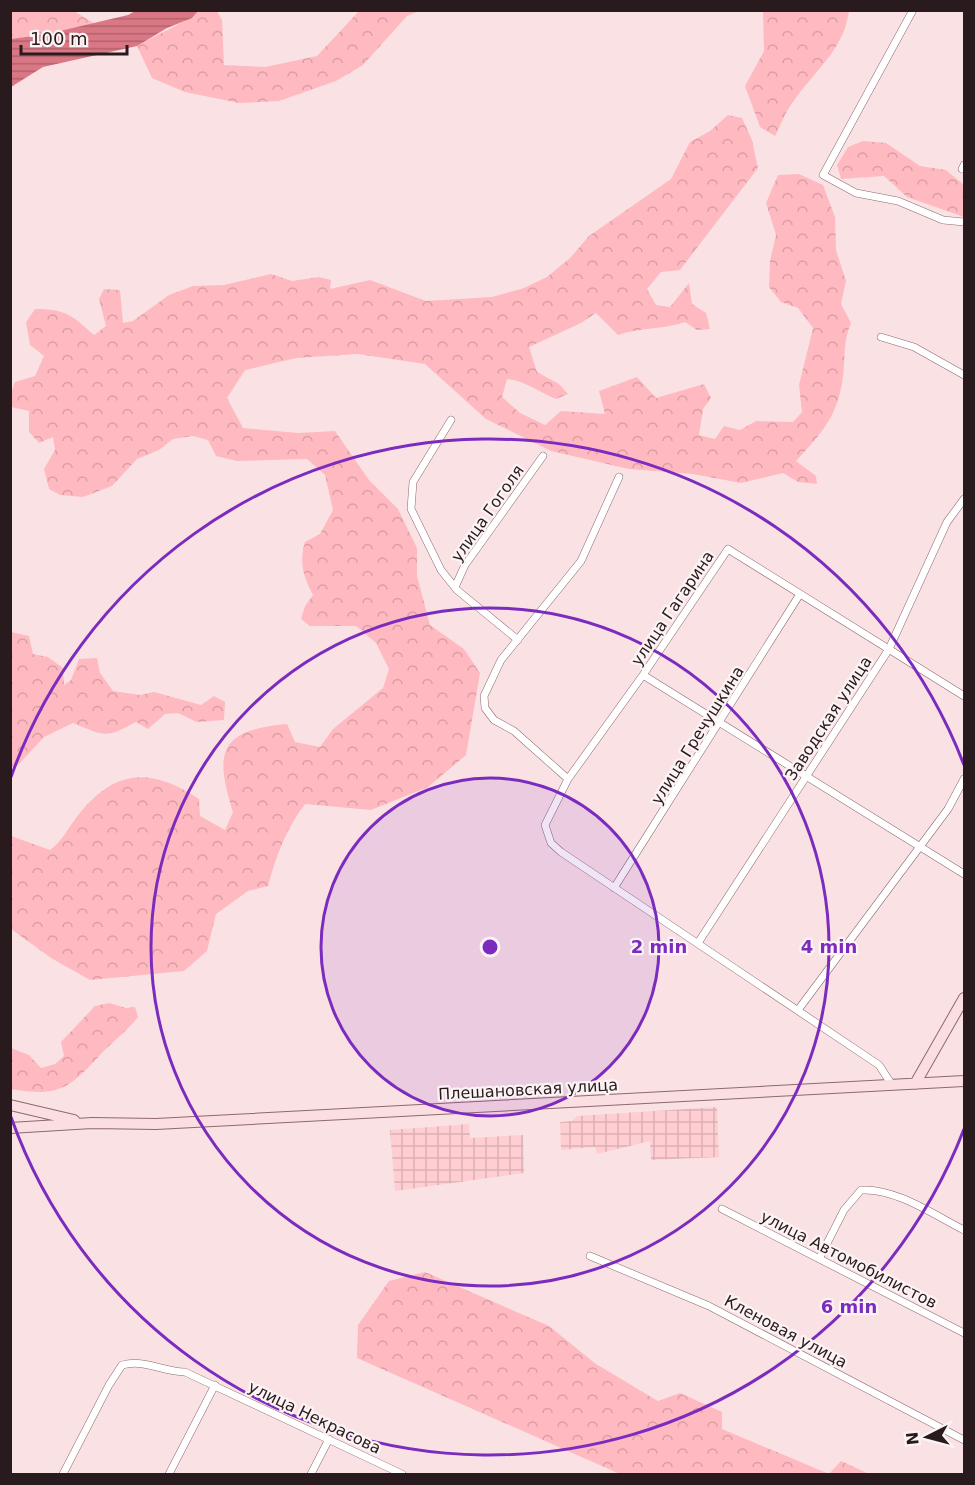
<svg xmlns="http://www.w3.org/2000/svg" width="975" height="1485" viewBox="0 0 975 1485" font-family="'DejaVu Sans',sans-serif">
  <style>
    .industrial { fill: url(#industrial-grid) }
    .forest { fill: url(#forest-crowns) }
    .water { fill: url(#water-rules) }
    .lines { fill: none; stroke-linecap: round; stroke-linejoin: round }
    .street-casing { stroke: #8c696d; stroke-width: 8 }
    .secondary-casing { stroke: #8c696d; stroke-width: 12 }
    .street { stroke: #fff; stroke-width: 7 }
    .secondary { stroke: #fbdee2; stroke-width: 10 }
    .ring { fill: none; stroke: #7b2cbf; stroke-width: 3 }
    .labels { text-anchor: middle; stroke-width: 4.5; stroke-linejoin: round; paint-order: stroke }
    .street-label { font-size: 16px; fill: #291b1d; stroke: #fcf3f4 }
    .centre { fill: #7b2cbf; stroke: #fcf3f4; stroke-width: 3 }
    .ring-label { font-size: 18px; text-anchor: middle; font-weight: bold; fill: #7b2cbf; stroke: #fcf3f4; stroke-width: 4.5; stroke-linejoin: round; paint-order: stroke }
  </style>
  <defs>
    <pattern id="industrial-grid" width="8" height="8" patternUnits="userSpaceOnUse" patternTransform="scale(1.5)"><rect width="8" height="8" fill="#feced3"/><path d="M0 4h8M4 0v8" fill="none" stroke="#dab0b5"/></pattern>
    <pattern id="forest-crowns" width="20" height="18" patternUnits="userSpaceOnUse" patternTransform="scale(1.5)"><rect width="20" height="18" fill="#ffb9c1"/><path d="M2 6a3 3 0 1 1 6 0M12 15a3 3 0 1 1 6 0" fill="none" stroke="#db9ea5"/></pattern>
    <pattern id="water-rules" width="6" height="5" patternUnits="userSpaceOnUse" patternTransform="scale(1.5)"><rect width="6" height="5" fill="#da7785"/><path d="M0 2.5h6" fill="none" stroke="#b1616c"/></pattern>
  </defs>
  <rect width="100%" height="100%" fill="#fae2e4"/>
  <path class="industrial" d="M717,1107L719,1157L651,1160L650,1141L597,1154L595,1147L561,1150L560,1122L572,1121L577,1116Z
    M469,1124L470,1138L523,1135L524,1173L395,1191L390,1130Z"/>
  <path class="forest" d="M10,11H74L95,24L47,34L11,39Z
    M198,11H217L222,20L224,65L265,67L317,56L359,11H419L407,16L363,65L336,81L279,101L239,103L185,92L152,78L137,46C151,37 190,21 198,11Z
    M763,11H849C844,50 814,71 793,102C785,112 781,125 775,136L760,127L745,86L764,51Z
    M728,115L742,118L752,140L758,168L680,270L661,272L647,289L656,305L670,307L689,283L692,304L706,313L710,329L697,330L685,322C663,330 640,327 618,335L596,313L581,323L529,347L537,372L559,384L568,394L556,399C539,392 525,381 507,379L502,397L520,413L545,425L561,411L605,414L599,391L637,377L656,398L704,384L711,398L703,409L699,435L715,439L724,426L740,430L756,421L793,422L802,412L799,385L813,328L798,308L781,302L769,287L770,261L776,235L766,203L778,175L799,174L823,185L835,217L836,250L846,281L841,304L851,323C842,343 846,362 842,383C836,419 819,436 796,461L816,476L817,484L798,482L783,473L741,483L693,474L629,469L551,451L486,419L425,364L358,354L296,358L245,370L227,398L243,428L298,433L335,431L369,480L398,509L417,548V576L430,625L464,649L480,673L466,755L428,787L371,810L305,804C286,829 276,856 268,886L248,891L216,914L207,951L184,971L90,980L51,958L11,929V836L50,850C62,841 67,830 76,818C113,769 150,766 199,799L200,816L225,830L233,812C214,752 219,730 287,724L295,742L320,747L333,729L383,688L389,669L376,643L356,626H310L301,619L305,606L313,595C303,576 299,562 305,542L320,534L333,510L325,475L307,459L237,461L216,456L208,440L193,436L173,439L159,450L137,459L112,486L83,497L60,495L49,489L44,469L55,450L53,437L39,443L29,432V411L11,407V393L15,382L35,376L44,356L30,345L26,322L35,309C65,309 72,315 94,335L106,326L99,299L104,289L120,290L123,323L133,321L169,295L193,286L224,285L271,274L292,281L319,277L331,280L330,289L370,280L426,301L492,297L524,288L547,277L570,258L589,236L671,179L690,142L710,131Z
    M863,141L886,143L920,166L946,170L964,185V217L907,197L884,176L841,179L837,165L848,147Z
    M11,632L29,636L33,654L48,657L63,668L64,685L71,680L79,659L97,658L100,673L113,691L140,695L154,692L201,705L214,696L225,702L224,720L197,722L178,713L165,714L148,729L136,722C105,739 105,736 73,723L44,737L19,764L11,768Z
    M109,1003L126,1008L135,1007L138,1017C126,1032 112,1042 99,1056C68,1090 57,1097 11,1089V1048L29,1055L41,1068L55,1064L64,1056L61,1042L95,1006Z
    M425,1272L549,1326L596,1364L658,1401L680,1393L722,1412V1429L829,1474L841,1461L869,1474H620L357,1358L358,1325L389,1281Z"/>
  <path class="water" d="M137,10L198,11L192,18L167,28L137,46L43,67L11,87V39L47,34L128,15Z"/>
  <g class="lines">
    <g class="street-casing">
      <path id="street" d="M913,10L823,175L856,193L898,201L943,220L964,222
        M962,169L964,165
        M881,337L914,347L964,375
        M451,420L413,482L411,509L441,570L457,590L518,640
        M455,587L465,565L543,456
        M643,675L964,874
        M568,779L514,731L494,720L485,708L484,696L501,660L581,561L619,477
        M614,888L800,594
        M698,943L889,649L947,522L964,499
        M798,1010L948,809L964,779
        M892,1085L879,1065L561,852L551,843L545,825L568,779L643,675L728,549L964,696
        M722,1209L964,1333
        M590,1256L709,1306L964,1440
        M819,1259L844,1210L861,1190C896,1188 934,1215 964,1230
        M63,1474L109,1385L122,1365C145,1359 160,1371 185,1372L402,1474
        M169,1474L215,1385
        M311,1474L329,1439"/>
    </g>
    <g class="secondary-casing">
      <path id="secondary" d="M915,1084L964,998
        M10,1105L74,1120
        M10,1128L92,1123L156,1124L964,1081"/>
    </g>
    <use href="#street" class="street"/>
    <use href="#secondary" class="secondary"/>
  </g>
  <circle cx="490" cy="947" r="169" fill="#7b2cbf" fill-opacity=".12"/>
  <g class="ring">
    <circle cx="490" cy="947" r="169"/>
    <circle cx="490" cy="947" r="339"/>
    <path d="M964 1129A508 508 0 0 1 11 1117M11 777A508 508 0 0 1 964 765"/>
  </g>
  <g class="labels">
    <g class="street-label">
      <text transform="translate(487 513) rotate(-55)" y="6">улица Гоголя</text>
      <text transform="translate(672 608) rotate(-56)" y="6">улица Гагарина</text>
      <text transform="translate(828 718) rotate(-57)" y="6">Заводская улица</text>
      <text transform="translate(697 735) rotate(-58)" y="6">улица Гречушкина</text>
      <text transform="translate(528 1089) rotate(-3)" y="6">Плешановская улица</text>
      <text transform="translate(849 1259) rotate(27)" y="6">улица Автомобилистов</text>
      <text transform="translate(786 1331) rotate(28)" y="6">Кленовая улица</text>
      <text transform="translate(315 1417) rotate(26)" y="6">улица Некрасова</text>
    </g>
  </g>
  <circle cx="490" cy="947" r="9" class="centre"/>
  <g class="ring-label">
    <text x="659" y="953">2 min</text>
    <text x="829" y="953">4 min</text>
    <text x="849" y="1313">6 min</text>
  </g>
  <rect width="975" height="1485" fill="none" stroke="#291b1d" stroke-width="24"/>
  <g transform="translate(927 1437) rotate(264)" stroke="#fcf3f4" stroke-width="4.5" paint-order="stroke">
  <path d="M0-4.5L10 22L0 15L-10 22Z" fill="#291b1d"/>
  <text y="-9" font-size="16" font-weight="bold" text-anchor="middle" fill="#291b1d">N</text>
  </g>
  <path d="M21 45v9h106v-9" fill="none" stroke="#291b1d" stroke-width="3"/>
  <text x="30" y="45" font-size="18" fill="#291b1d" stroke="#fcf3f4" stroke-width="4.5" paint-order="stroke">100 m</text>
</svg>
